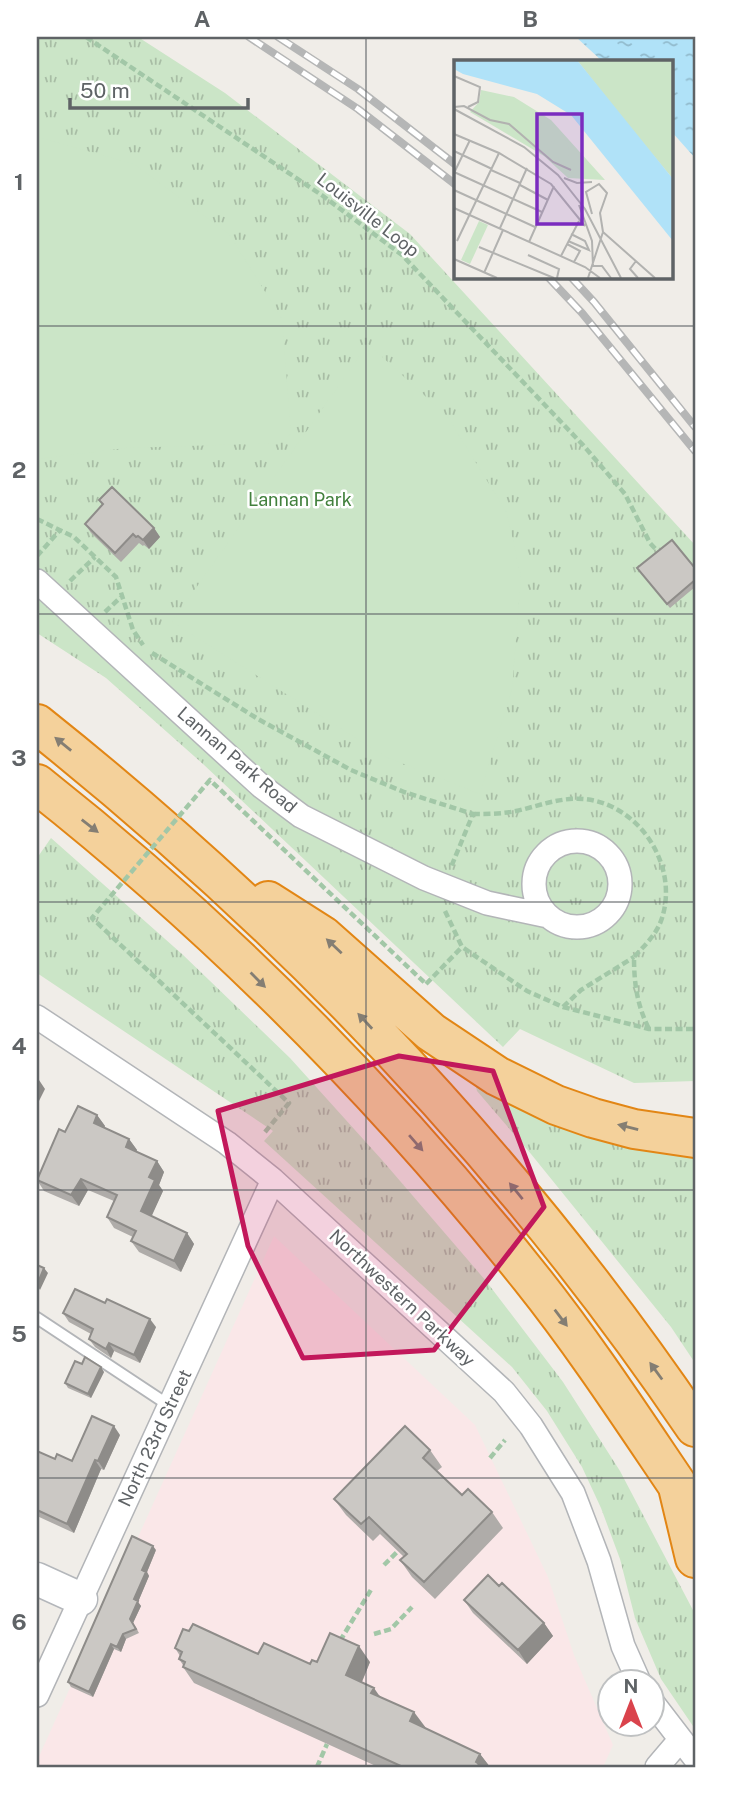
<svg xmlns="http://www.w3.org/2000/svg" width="732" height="1804" viewBox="0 0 732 1804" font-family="'Public Sans',sans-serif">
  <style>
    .medical { fill: #fae7e8 }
    .grass { fill: url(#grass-tufts) }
    .pitch { fill: #cbe5c7 }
    .water { fill: url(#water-ripples) }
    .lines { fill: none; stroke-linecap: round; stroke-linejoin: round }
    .lane-casing { stroke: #b3b5b8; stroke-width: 14 }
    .street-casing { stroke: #b3b5b8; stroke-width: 26 }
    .secondary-casing { stroke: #b4b7bb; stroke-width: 35 }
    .highway-casing { stroke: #e28615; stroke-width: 42 }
    .path { stroke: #a2c7a7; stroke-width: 4.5; stroke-dasharray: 7 3.5; stroke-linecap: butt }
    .lane { stroke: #fff; stroke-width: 10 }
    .street { stroke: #fff; stroke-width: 23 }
    .secondary { stroke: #fff; stroke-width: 32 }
    .highway { stroke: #f4d19b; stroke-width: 38 }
    .rail-casing { stroke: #b5b6b6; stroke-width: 8 }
    .rail { stroke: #fff; stroke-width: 5; stroke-dasharray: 16; stroke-linecap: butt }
    .path-bridge { stroke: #a2c7a7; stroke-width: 4.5; stroke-dasharray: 7 3.5; stroke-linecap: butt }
    .wall { fill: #afaca9 }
    .shaded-wall { fill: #8e8c89 }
    .building { fill: #cbc8c4; stroke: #8e8c89; stroke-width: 2 }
    .oneway { fill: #847e73 }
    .marked { fill: #c2185b; fill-opacity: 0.2; stroke: #c2185b; stroke-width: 5; stroke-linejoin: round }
    .grid { fill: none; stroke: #5f6366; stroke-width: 2; stroke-opacity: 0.55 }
    .labels { text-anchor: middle; stroke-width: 5; stroke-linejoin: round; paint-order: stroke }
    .street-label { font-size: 18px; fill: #5f6366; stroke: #fff }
    .park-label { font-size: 18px; fill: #42803d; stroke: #fff }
    .inset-road { fill: none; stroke: #b2b2b0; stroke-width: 2 }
    .view { fill: #7b2cbf; fill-opacity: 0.15; stroke: #7b2cbf; stroke-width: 3.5 }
    .inset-edge { fill: none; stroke: #5f6366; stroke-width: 3.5 }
    .neatline { fill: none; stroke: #5f6366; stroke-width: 2.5 }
    .grid-label { font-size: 23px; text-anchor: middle; font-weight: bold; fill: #5f6366 }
  </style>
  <defs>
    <pattern id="grass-tufts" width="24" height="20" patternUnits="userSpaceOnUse" patternTransform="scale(1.75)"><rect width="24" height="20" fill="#cbe5c7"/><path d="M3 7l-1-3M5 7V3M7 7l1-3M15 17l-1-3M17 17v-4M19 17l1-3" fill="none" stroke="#a8bda5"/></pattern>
    <pattern id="water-ripples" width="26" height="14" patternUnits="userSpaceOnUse" patternTransform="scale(1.75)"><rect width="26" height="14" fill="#b0e2f8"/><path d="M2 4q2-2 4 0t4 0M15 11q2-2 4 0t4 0" fill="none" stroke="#92bbcd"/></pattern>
  </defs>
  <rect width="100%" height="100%" fill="#f0ede8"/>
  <path class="medical" d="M274,1236L475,1425L548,1577L574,1655L613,1745L603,1767H37V1761Z"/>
  <path class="grass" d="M37,37H138L225,93L410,234L695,545V1081L634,1083L520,1029L503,1047L203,764L106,678L37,633Z
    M51,838L182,954L290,1058L382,1160L486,1281L563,1382L620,1471L695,1614V1729L661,1679L635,1618L620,1559L601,1508L582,1467L547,1411L512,1367L264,1141L273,1131L37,973V858Z
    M474,1079L695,1154V1363L671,1327L531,1154L477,1091Z"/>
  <path class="pitch" d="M37,137L134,164L229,234L282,319L291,434L280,443L126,448L37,459Z
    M368,344L447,416L507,513L521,577L512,689L480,794L386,757L172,622Z"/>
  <path class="water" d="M576,37H695V158L671,131V61H602Z"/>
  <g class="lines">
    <g class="lane-casing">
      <path id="lane" d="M37,1318L170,1406"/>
    </g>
    <g class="street-casing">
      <path id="street" d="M37,581L261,786L301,816L424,878L487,903L548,916
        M534 884a43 43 0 1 1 86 0a43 43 0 1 1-86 0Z
        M37,1017L227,1143L273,1180L504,1392L531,1426L573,1493L599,1561L623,1646L639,1682
        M37,1695L273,1180
        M652,1702L695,1758
        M657,1767L680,1740"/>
    </g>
    <g class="secondary-casing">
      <path id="secondary" d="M37,1579L81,1599"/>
    </g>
    <g class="highway-casing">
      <path id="highway" d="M37,724C289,925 514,1160 695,1427
        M37,784C219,928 385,1095 530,1277C590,1352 641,1432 695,1511
        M268,901L323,936L431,1032L497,1076L556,1105L593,1118L634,1129L695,1138
        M678,1487L695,1558"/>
    </g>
    <path class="path" d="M86,37L323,196L402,255L583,445L625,494L650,543L660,554
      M37,519L74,537L116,577L133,630L143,645
      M37,556L61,529
      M70,581L95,557
      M105,612L122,596
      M152,653L258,719L351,770L404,792L473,814L451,867
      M473,814C487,814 502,814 516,811C539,806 560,797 584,799C639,804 679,865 662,918C657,934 645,945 634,957C634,983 637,1005 649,1029
      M445,911L462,947L527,991L563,1007L649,1029H695
      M426,984L462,947
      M563,1007L581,990L634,957
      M490,1458L505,1440
      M384,1565L398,1551
      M374,1634L391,1629L412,1607
      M340,1641L372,1588
      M317,1767L327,1744"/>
    <use href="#lane" class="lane"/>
    <use href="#street" class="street"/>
    <use href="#secondary" class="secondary"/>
    <use href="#highway" class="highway"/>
    <g class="rail-casing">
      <path id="rail" d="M249,37L358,109L456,185
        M278,37L358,89L456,165
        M547,276L582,313L695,451
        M570,276L594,302L695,427"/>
    </g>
    <use href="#rail" class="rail"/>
    <path class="path-bridge" d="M265,1132L289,1103L92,918L210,780L426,984"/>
  </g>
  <path class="wall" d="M99,500L154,528L160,537L149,549L144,545L143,546L139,543L121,562L91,533L85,524L102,505Z
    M695,568V587L670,608L640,572Z
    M97,1115L105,1126L104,1128L129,1139L137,1150L136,1152L157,1161L164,1172L159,1185L163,1191L151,1216L187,1233L194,1244L181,1272L139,1252L131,1241L133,1237L114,1228L107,1217L114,1201L88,1190L79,1206L44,1191L37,1180L65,1132Z
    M63,1313L156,1327L140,1363L114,1351L111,1358L95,1347L89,1339L91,1334L69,1322Z
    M82,1364L104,1372L91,1398L68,1388L65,1383Z
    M120,1435L104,1470L101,1469L74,1533L37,1516V1451L55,1459L72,1461Z
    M430,1450L442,1467L437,1471L462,1495L492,1512L503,1528L435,1599L412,1577L400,1560L404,1557L380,1534L373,1541L346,1515L334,1499Z
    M156,1550L147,1572L149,1576L138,1602L141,1606L133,1623L139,1633L126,1639L121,1652L114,1649L93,1697L71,1687L68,1682Z
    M464,1600L544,1623L553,1636L527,1664L473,1613Z
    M175,1648L258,1654L310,1664L317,1662H370L362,1682L380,1696L426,1729L480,1754L490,1767H378L194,1683L183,1667V1665L179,1659L180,1656Z"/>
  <path class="shaded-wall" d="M154,528L160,537L149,549L143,540Z
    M39,1080L45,1089L37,1105V1083Z
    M97,1115L105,1126L101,1134L94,1123Z
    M129,1139L137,1150L133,1158L126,1147Z
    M157,1161L164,1172L159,1185L163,1191L149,1222L141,1211L149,1177Z
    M81,1179L88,1190L79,1206L71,1195Z
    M187,1233L194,1244L181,1272L174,1261Z
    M44,1268L48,1273L40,1290L37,1285Z
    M150,1319L156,1327L140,1363L134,1355Z
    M109,1343L114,1351L111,1358L106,1349Z
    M101,1367L104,1372L91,1398L88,1394Z
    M114,1426L120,1435L104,1470L98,1461Z
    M95,1460L101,1469L74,1533L67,1524Z
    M153,1546L156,1550L147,1572L149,1576L138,1602L141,1606L133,1623L139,1633L130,1619L134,1599L142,1570Z
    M544,1623L553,1636L527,1664L518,1650Z
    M123,1634L126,1639L121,1652L117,1647Z
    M111,1644L114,1649L93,1697L89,1692Z
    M359,1646L370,1662L358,1691L346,1675Z
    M374,1688L385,1704L371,1693Z
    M414,1712L426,1728L410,1721Z
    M480,1754L490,1767H477L476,1762Z"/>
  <path class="building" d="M112,487L154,528L143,540L138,536L136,537L133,534L115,553L85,524L103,504L99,500Z
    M672,540L695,568V580L667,604L637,568Z
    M78,1106L97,1115L94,1123L129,1139L126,1147L157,1161L149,1177L155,1180L141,1211L187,1233L174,1261L131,1241L136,1231L107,1217L117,1195L81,1179L71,1195L37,1180L59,1129L65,1132Z
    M37,1265L44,1268L37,1285Z
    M75,1289L105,1303L107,1299L150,1319L134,1355L109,1343L106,1349L89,1339L93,1329L63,1313Z
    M85,1357L101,1367L88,1394L65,1383L75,1361L82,1364Z
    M92,1416L114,1426L98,1461L95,1460L67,1524L37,1510V1451L55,1459L57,1454L72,1461Z
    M405,1426L430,1450L423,1458L462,1495L468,1489L492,1512L424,1582L400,1560L407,1554L369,1517L361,1524L334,1499Z
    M132,1536L153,1546L142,1570L146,1572L134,1599L138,1601L130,1619L136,1629L123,1634L117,1647L111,1644L89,1692L68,1682Z
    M488,1575L499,1586L502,1583L544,1623L518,1650L464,1600Z
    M193,1624L258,1654L264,1643L310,1664L312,1660L317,1662L330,1633L359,1646L346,1675L374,1688L371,1693L414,1712L410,1721L480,1754L476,1762L479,1764L477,1767H403L183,1667L185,1662L179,1659L182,1652L175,1648L183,1629L189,1631Z"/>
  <defs><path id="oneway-solid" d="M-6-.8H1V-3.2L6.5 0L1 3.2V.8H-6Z" transform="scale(1.75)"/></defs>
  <g class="oneway">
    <use href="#oneway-solid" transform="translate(63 744) rotate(-141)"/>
    <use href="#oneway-solid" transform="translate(90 826) rotate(38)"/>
    <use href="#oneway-solid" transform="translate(334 946) rotate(-137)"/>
    <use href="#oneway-solid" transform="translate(258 980) rotate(45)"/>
    <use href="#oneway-solid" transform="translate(365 1021) rotate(-133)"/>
    <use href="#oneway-solid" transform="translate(628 1127) rotate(-166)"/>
    <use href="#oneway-solid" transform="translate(416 1143) rotate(49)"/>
    <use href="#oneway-solid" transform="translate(516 1191) rotate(-129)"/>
    <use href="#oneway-solid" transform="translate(561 1318) rotate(53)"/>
    <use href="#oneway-solid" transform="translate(656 1371) rotate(-126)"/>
  </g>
  <path class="marked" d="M399,1056L493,1071L544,1207L434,1350L303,1358L248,1246L218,1111Z"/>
  <path class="grid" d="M366,37V1767M37,326H695M37,614H695M37,902H695M37,1190H695M37,1478H695"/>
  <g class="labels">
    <g class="street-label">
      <text transform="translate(368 215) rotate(38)" y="6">Louisville Loop</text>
      <text transform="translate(237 760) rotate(41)" y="6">Lannan Park Road</text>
      <text transform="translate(402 1298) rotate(43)" y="6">Northwestern Parkway</text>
      <text transform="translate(155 1438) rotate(-65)" y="6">North 23rd Street</text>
    </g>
    <g class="park-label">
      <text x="300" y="506">Lannan Park</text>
    </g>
  </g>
  <g transform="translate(454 60)">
    <rect width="219" height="219" fill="#f0ede8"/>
    <path d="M27,30L60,37L97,60L151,120L114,118L90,96L16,52L25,42ZM25,161L34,165L16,204L7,200Z" fill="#cbe5c7"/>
    <path d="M123,0H219V119L165,54Z" fill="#cbe5c7"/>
    <path d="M80,59L97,68L101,81L106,75L111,80L115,89L113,103L94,92L101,81L82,82L81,64L71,62Z" fill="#cbe5c7"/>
    <path d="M0,0H123L219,119V181L117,55L83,34L9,14L0,9Z" fill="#b0e2f8"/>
    <path class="inset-road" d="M0,16L26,27L24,42L14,47M0,47L10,46L36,60L55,64L99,102L117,110M0,49L70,87L104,115L131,149L167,218M0,74L45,93L97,124L131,166M0,91L38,109M37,110L66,123M0,112L88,152M0,113L16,80M110,118L123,123L138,122M66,125L94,140M0,130L81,167M125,145L138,181L139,206H148L157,218M0,148L131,207L146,218M138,154L132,132L145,124L153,133L146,153L149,172M46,168L73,108M149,172L201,218M3,181L45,93M114,181L135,190L131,181L117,174M75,182L100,126M113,184L126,191L120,202M25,187L100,218M74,195L105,209L103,218M107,196L125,161M0,199L43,218M182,201L176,209L184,218M30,213L49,170M134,218L149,172"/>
    <path class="view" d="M83,54H128V164H83Z"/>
    <rect width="219" height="219" class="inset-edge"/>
  </g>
  <rect width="732" height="1804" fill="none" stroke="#ffffff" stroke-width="77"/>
  <g transform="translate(631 1703)"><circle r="33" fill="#ffffff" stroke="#bfc1c2" stroke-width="2"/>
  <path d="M0-5L12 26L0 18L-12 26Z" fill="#da434c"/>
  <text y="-10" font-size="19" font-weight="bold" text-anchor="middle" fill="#5f6366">N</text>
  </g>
  <path d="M70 98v10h178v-10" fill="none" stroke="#5f6366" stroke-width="3.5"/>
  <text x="80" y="98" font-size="21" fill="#5f6366" stroke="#ffffff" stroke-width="5" paint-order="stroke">50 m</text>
  <rect x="38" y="38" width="656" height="1728" class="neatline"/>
  <g class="grid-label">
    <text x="202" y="27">A</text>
    <text x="530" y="27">B</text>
    <text x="19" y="190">1</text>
    <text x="19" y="478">2</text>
    <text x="19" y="766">3</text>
    <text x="19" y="1054">4</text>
    <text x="19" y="1342">5</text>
    <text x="19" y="1630">6</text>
  </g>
</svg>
